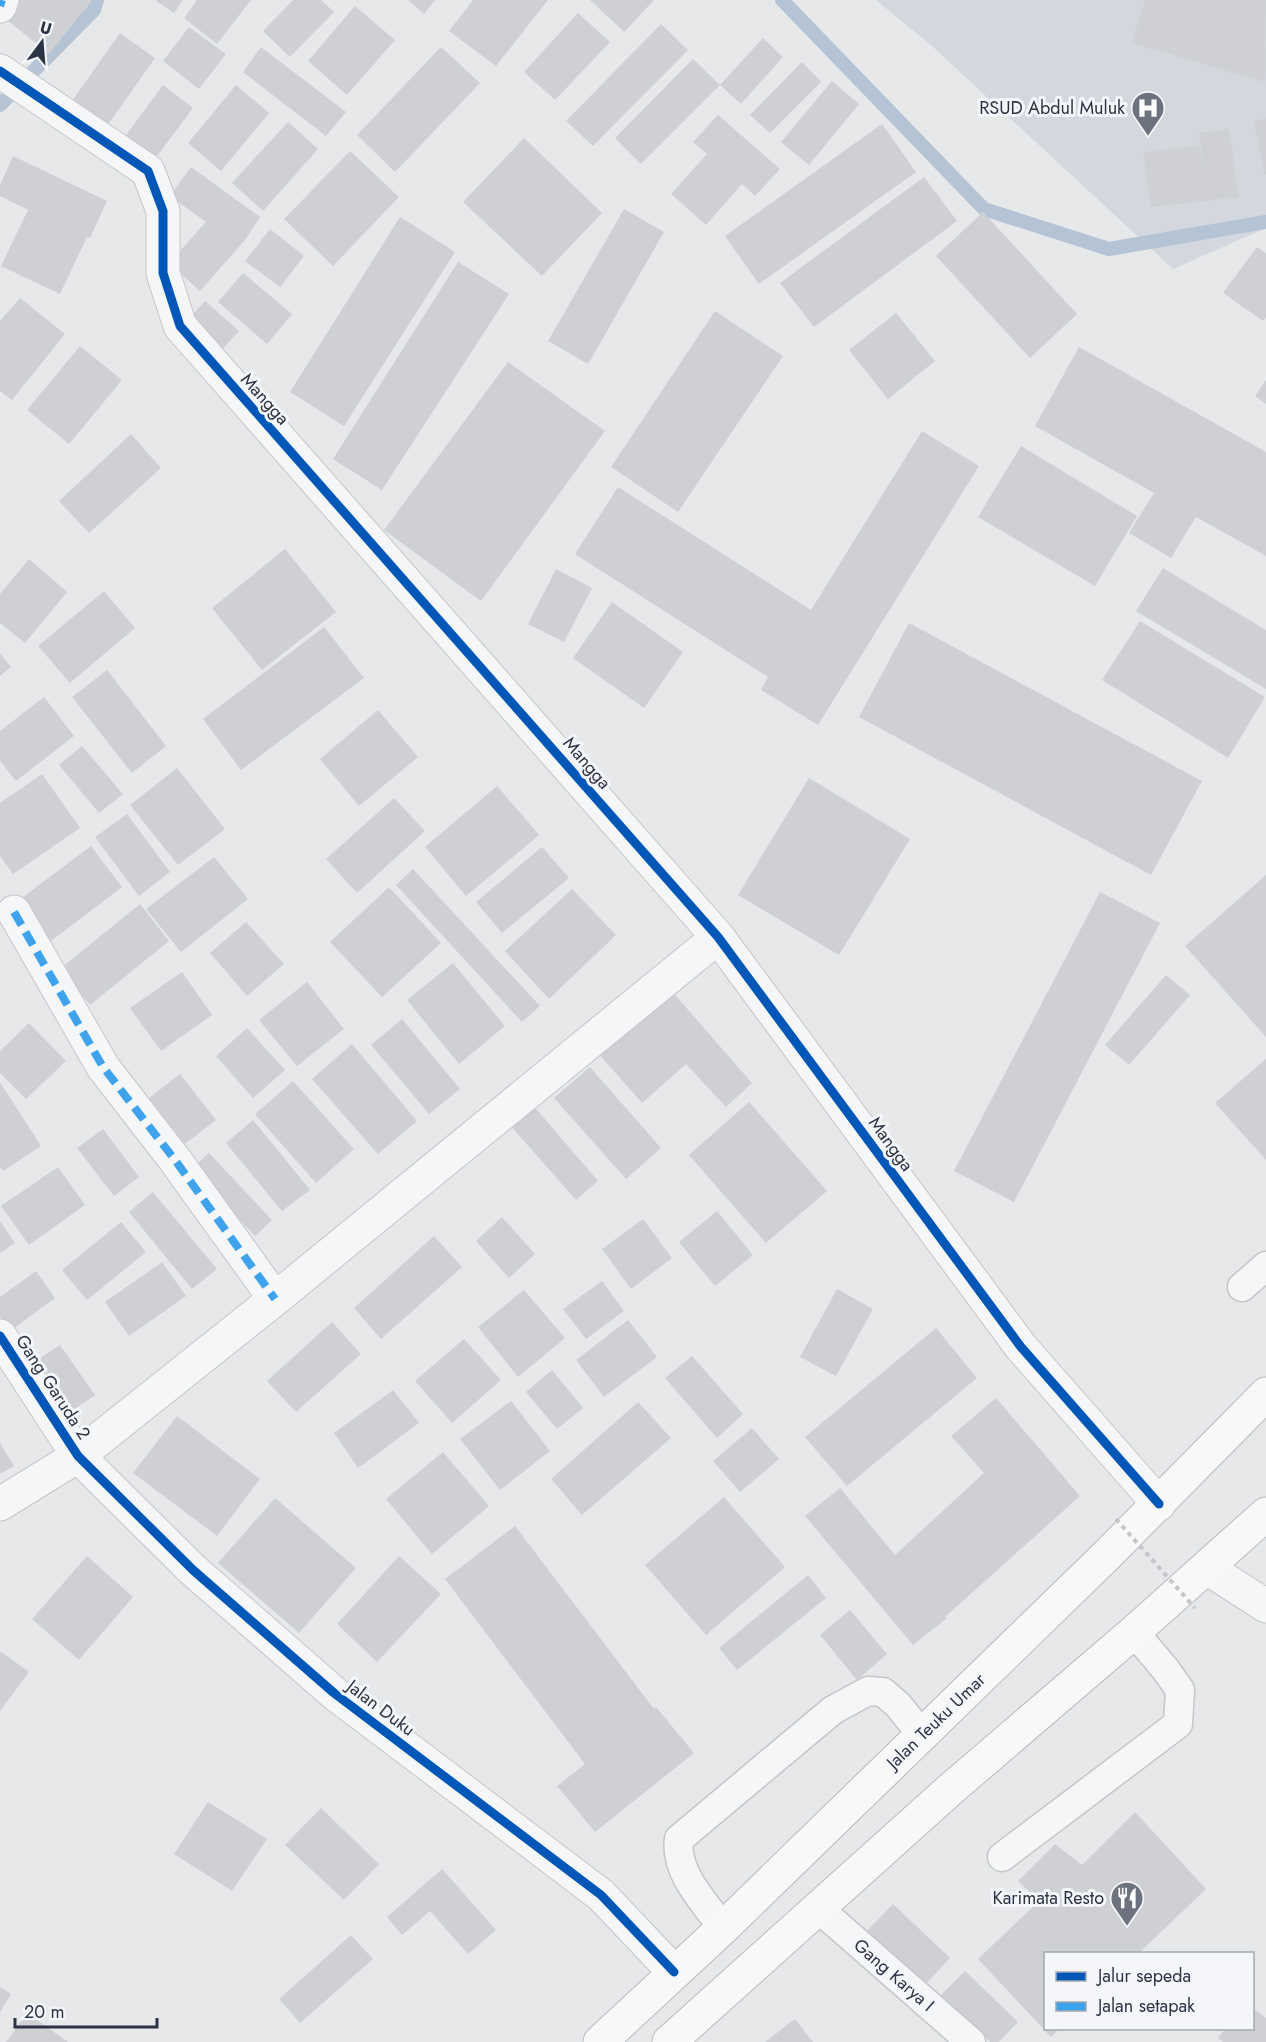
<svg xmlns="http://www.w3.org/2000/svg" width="1266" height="2042" viewBox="0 0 1266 2042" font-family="Jost,sans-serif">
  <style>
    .built { fill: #d4d7dd }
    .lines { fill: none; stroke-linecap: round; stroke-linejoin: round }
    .stream { stroke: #b4c4d5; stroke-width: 14 }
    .building { fill: #ced0d3 }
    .lane-casing { stroke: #c4c6c8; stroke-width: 31 }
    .street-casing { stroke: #c4c6c8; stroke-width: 35 }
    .highway-casing { stroke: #b8bbbf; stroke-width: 35 }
    .lane { stroke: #f5f6f7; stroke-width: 28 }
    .street { stroke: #f5f6f7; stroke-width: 33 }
    .highway { stroke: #f8f8f8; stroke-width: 33 }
    .path-bridge { stroke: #c5c6ca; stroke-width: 4; stroke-dasharray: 4.5 4.5; stroke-linecap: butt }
    .quiet { stroke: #3ea3ec; stroke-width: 8; stroke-dasharray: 15 8; stroke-linecap: butt }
    .cycleway-casing { stroke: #f4f6f9; stroke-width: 13 }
    .cycleway { stroke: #0057b8; stroke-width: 9 }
    .labels { text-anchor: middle; stroke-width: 6; stroke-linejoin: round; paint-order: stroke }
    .poi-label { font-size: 18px; fill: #2b3445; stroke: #f4f6f9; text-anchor: end }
    .street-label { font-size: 18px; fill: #2b3445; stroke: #f4f6f9 }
  </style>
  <rect width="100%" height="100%" fill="#e6e8ea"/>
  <path class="built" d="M876,0H1266V228L1173,269L933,47Z"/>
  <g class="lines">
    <path class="stream" d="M782,0L984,209L1109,249L1266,222
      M0,105L94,10L97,0"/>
  </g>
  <path class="building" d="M19,0H92L49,54L6,19Z
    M155,0H183L174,13Z
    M197,0H251L217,44L184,18Z
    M293,0H321L334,12L290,57L263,31Z
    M408,0H435L424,14Z
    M473,0H548L496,66L449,31Z
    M590,0H654L624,32Z
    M1145,0H1266L1265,82L1132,43Z
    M355,6L395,40L347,95L308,61Z
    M578,13L610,42L555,100L524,72Z
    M661,24L688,50L593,146L566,121Z
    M189,27L226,54L199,89L163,61Z
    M120,33L155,58L107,126L72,101Z
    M763,38L783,57L741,104L720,85Z
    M261,47L346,112L326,136L243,72Z
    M441,47L480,83L395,172L357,135Z
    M693,59L720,85L641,164L615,138Z
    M802,62L821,82L770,133L750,115Z
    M832,81L859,104L809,165L781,142Z
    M163,85L193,108L151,164L121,142Z
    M236,85L269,113L221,171L188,143Z
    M718,115L780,169L755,196L742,184L706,225L671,194L707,154L693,142Z
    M1266,118V175H1265L1254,121Z
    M288,122L318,149L263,211L232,183Z
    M882,124L916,172L759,284L725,236Z
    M1229,129L1239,197L1151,207L1143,153L1199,145L1203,166L1199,133Z
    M524,138L602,213L542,276L463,202Z
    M350,151L399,197L333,266L284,219Z
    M13,156L107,201L90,238L87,237L60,294L1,266L28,210L0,196V185Z
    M191,167L260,217L245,240L200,291L169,263L206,222L170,196Z
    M924,177L957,221L814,327L780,283Z
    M624,209L664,232L588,364L548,341Z
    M983,212L1077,314L1030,358L936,256Z
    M400,217L455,252L344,426L290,392Z
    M270,229L304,256L280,287L245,261Z
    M1257,247L1266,253V317L1263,321L1223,293Z
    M458,262L509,294L382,490L333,459Z
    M243,273L292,314L267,344L218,302Z
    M20,298L65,334L12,400L0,391V321Z
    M205,301L239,331L217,355L183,325Z
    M715,311L783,356L678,512L611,467Z
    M896,313L935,361L888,399L849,350Z
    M80,346L122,380L69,444L27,410Z
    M1079,347L1266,452V556L1196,517L1171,558L1129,533L1154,493L1035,426Z
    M508,362L605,431L481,601L384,530Z
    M1266,380V404L1255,396Z
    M922,431L979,466L818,725L761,690L768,677L575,554L618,487L811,610Z
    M131,434L161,468L89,533L59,501Z
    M1021,446L1137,516L1095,586L978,517Z
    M285,549L336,612L262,670L212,608Z
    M29,559L67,592L25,643L0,623V594Z
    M1163,568L1266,630V689L1136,611Z
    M556,569L592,588L564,642L528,624Z
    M104,591L135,628L70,683L38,646Z
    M612,602L683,652L644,708L573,658Z
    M1140,621L1265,697L1228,758L1102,680Z
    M909,623L1202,781L1151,875L859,717Z
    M324,627L364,678L241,770L203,719Z
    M0,653L11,667L0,676Z
    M107,670L166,746L132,773L72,697Z
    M44,697L74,736L16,781L0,761V731Z
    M378,710L418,757L359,806L320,759Z
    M82,746L123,794L99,813L59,765Z
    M177,768L225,829L178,865L130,805Z
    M42,774L80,828L13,874L0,856V803Z
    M809,778L910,839L839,955L738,895Z
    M497,786L539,835L466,896L425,847Z
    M394,798L425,831L357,893L326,859Z
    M127,814L170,872L139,896L95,837Z
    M91,846L122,887L51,941L19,900Z
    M542,847L569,878L502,933L476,902Z
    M214,857L248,899L181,952L146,909Z
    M413,869L540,1006L522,1022L396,885Z
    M1266,875V1037L1185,946Z
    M389,887L441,943L382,997L330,942Z
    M572,889L616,935L549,999L505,951Z
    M1100,892L1160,923L1014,1202L954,1171Z
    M140,904L169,941L90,1005L60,969Z
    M246,922L284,964L247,996L210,953Z
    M453,963L505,1026L459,1064L407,1000Z
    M182,972L212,1015L161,1051L130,1008Z
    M1166,975L1190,995L1129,1065L1105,1045Z
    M307,982L344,1029L297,1066L259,1020Z
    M669,988L752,1083L726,1107L686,1064L642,1103L597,1052Z
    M402,1019L460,1089L429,1114L371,1045Z
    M29,1023L66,1061L26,1099L0,1073V1051Z
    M247,1028L285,1070L253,1098L216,1056Z
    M352,1044L417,1121L378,1154L312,1079Z
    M1266,1059V1160L1215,1103Z
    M590,1067L661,1148L626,1179L554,1098Z
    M180,1074L216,1120L185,1144L149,1098Z
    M293,1081L354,1149L316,1183L255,1114Z
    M0,1082L41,1146L3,1171L0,1167Z
    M749,1102L827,1191L766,1243L689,1155Z
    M531,1103L598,1181L576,1200L508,1123Z
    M253,1120L310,1190L282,1211L226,1143Z
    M103,1129L139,1177L114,1196L77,1148Z
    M209,1153L272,1220L255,1236L191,1169Z
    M58,1167L85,1205L29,1245L1,1206Z
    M153,1192L217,1269L192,1289L129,1212Z
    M717,1211L753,1255L715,1286L679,1242Z
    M502,1217L535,1254L509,1278L476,1241Z
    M643,1219L672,1258L631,1289L602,1249Z
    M0,1221L15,1243L0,1253Z
    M121,1222L146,1252L87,1300L62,1270Z
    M434,1236L462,1267L381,1339L354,1308Z
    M162,1262L186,1296L129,1336L105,1302Z
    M36,1271L55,1298L10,1331L0,1317V1297Z
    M602,1281L624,1311L586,1339L563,1309Z
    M837,1289L873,1309L836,1376L800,1357Z
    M524,1290L565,1338L518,1377L478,1327Z
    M628,1320L657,1357L604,1397L576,1360Z
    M332,1322L361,1354L296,1412L267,1381Z
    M936,1328L977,1378L847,1486L805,1437Z
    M464,1339L501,1380L452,1423L415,1381Z
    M60,1345L95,1395L62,1418L27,1367Z
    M692,1356L743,1414L717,1438L665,1378Z
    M552,1370L583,1408L557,1429L526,1392Z
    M393,1390L419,1423L358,1468L334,1433Z
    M996,1398L1080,1496L945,1617L947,1618L913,1645L805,1516L840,1488L895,1555L984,1473L951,1436Z
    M511,1401L550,1451L500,1490L460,1439Z
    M638,1402L671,1438L582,1515L551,1479Z
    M177,1416L260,1479L217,1536L133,1473Z
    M752,1428L779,1459L740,1492L713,1461Z
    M0,1443L14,1466L0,1474Z
    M443,1452L489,1506L432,1554L386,1499Z
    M724,1497L785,1567L706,1635L645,1565Z
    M275,1498L356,1568L299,1633L218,1563Z
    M515,1526L654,1709L656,1707L694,1753L595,1832L557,1786L585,1764L445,1579Z
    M87,1556L133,1597L79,1660L32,1619Z
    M399,1556L441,1594L377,1662L337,1624Z
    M808,1575L826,1598L737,1670L719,1648Z
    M850,1610L887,1654L857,1680L820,1635Z
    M0,1651L29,1672L0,1711Z
    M208,1802L267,1839L232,1891L174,1854Z
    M321,1808L379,1864L344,1900L285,1845Z
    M1135,1812L1206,1889L1138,1954H1046V2028H1060L1051,2037L978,1959L1039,1901L1018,1881L1055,1844L1082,1865Z
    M442,1869L496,1930L468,1954L430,1911L402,1935L387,1917Z
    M893,1904L950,1958L922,1988L864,1934Z
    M351,1935L373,1959L300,2023L279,1999Z
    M965,1971L1018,2022L999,2042H990L941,1995Z
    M0,1987L11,1994L0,2012Z
    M1252,2007L1266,2018V2042H1223L1218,2038L1226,2028H1252Z
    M27,2013L68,2042H6Z
    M795,2019L813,2042H765Z"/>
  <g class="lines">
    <g class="lane-casing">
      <path id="lane" d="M1242,1287L1266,1266
        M1002,1857L1178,1724L1180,1690L1166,1670L1134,1632
        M818,1908L971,2042
        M723,1928C705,1903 674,1872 679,1839L833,1710L868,1691L883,1692L898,1705L922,1735"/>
    </g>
    <g class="street-casing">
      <path id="street" d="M0,6L2,0
        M0,71L148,171L163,211V273L180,326L718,937L1021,1347L1159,1504
        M14,912L103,1067L175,1160L275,1299
        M0,1336L78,1456L193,1570L334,1693L601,1895L674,1972
        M0,1504L78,1456L275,1299L718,937
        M1207,1568L1266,1606"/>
    </g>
    <g class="highway-casing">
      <path id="highway" d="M600,2042L723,1928L1107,1555L1266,1394
        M669,2042L952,1788L1134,1632L1266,1514"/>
    </g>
    <use href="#lane" class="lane"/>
    <use href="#street" class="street"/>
    <use href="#highway" class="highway"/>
    <path class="path-bridge" d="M1116,1519L1195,1608"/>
    <path class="quiet" d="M0,6L2,0
      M14,912L103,1067L175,1160L275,1299"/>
    <g class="cycleway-casing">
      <path id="cycleway" d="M0,71L148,171L163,211V273L180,326L718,937L1021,1347L1159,1504
        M0,1336L78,1456L193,1570L334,1693L601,1895L674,1972"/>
    </g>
    <use href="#cycleway" class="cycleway"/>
  </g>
  <defs>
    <g id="hospital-pin" transform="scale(1.725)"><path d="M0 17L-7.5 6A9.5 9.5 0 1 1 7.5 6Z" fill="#6c737f" stroke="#f4f6f9"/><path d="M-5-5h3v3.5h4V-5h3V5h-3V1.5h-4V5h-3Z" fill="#fff"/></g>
    <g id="restaurant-pin" transform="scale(1.725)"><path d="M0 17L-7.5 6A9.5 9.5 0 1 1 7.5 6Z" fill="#6c737f" stroke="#f4f6f9"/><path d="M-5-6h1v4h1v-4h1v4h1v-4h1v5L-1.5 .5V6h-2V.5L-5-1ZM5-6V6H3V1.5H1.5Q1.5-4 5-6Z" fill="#fff"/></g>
  </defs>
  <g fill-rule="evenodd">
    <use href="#hospital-pin" x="1148" y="108"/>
    <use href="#restaurant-pin" x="1127" y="1898"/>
  </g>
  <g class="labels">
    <g class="poi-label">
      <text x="1125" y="114">RSUD Abdul Muluk</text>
      <text x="1104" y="1904">Karimata Resto</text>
    </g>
    <g class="street-label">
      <text transform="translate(265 399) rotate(48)" y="6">Mangga</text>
      <text transform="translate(587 763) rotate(49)" y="6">Mangga</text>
      <text transform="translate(891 1144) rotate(54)" y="6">Mangga</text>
      <text transform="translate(53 1387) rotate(57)" y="6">Gang Garuda 2</text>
      <text transform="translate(381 1708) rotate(37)" y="6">Jalan Duku</text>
      <text transform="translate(936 1721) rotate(-44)" y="6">Jalan Teuku Umar</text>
      <text transform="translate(894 1975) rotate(41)" y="6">Gang Karya I</text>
    </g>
  </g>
  <rect x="1044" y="1952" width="210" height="78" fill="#f4f6f9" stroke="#a4a8b1" stroke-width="1.5"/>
  <rect x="1056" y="1972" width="30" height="9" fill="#0057b8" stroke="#a4a8b1" stroke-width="1.5"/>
  <text x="1098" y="1982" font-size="18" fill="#2b3445">Jalur sepeda</text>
  <rect x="1056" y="2002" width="30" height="9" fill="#3ea3ec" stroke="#a4a8b1" stroke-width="1.5"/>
  <text x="1098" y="2012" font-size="18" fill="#2b3445">Jalan setapak</text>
  <g transform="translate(42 42) rotate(16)" stroke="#f4f6f9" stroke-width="4.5" paint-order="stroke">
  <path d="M0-4.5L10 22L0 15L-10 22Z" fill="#2b3445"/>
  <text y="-9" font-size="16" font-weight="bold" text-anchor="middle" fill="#2b3445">U</text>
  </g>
  <path d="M15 2018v9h142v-9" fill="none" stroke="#2b3445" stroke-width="3"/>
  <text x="24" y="2018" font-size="18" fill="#2b3445" stroke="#f4f6f9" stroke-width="4.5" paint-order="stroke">20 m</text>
</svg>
